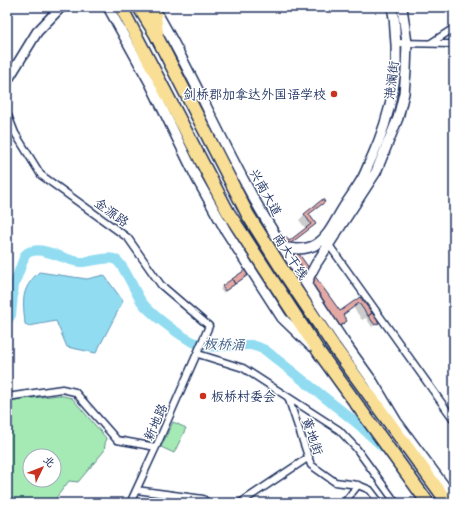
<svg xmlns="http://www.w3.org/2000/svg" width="461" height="510" viewBox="0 0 461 510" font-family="'Gochi Hand','LXGW WenKai TC',sans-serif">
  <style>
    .green { fill: #a5eab5; stroke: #608c8a; fill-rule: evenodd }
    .water { fill: #91dcf1; stroke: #6297b6 }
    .shadow { fill: #0003 }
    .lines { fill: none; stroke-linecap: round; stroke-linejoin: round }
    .river { stroke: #91dcf1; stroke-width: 10 }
    .building { fill: #e4a9a4; stroke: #1b2f5e }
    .street-casing { stroke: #1b2f5e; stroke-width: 9 }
    .secondary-casing { stroke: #1b2f5e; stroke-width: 12 }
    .highway-casing { stroke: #1b2f5e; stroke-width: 15 }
    .street { stroke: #fff; stroke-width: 6 }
    .secondary { stroke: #fff; stroke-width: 9 }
    .highway { stroke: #f9df96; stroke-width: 12 }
    .secondary-bridge-casing { stroke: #1b2f5e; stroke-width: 12; stroke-linecap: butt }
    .highway-bridge-casing { stroke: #1b2f5e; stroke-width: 15; stroke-linecap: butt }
    .secondary-bridge { stroke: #fff; stroke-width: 9 }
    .highway-bridge { stroke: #f9df96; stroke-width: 12 }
    .poi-dot { fill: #c8321e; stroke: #fff; stroke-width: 1.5 }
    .labels { text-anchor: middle; stroke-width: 3; stroke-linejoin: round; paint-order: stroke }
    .street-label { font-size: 13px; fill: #1b2f5e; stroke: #fff }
    .poi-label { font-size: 13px; fill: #1b2f5e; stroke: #fff; text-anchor: end }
    .water-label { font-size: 14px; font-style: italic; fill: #385a83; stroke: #fff }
  </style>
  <rect width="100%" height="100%" fill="#fff"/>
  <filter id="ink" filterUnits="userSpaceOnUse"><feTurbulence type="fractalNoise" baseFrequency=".025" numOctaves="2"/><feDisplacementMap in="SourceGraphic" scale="8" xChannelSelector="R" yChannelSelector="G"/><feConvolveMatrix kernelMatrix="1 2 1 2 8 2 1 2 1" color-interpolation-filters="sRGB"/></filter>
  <g filter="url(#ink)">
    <path class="green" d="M59,395L72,398L106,438L104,451L78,482L69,481L52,503H7V401ZM30,456H54V480H30Z
      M173,422L186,428L174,453L161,447Z"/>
    <path class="water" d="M39,272L87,279L104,275L123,301L96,353L67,347L56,321L29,326L25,324C23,300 20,290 39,272Z"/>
    <path class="shadow" d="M324,202L308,215L315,224L290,244L340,312L360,298L378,323L372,327L366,318L362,320L353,307L342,315L346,321L330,334L274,257L223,293L220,289L223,287L271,253L270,251L275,245L288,242L306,229L299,220L305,214Z"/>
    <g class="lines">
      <path class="river" d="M7,321L11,315L14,285L25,255C27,253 30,251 33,251C45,247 66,261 80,262C89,263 108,255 116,260C124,265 135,292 141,301C149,313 178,334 191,341C212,351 229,344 251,345C256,346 261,348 265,350L358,424L384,448"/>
    </g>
    <path class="building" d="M323,199L325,202L309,214L316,224L291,243L340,311L360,297L372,313L368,316L359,303L343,315L347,321L336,329L280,253L235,284L232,279L277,248L274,245L286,236L289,241L311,224L304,214Z
      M232,279L235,284L225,291L222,286Z
      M372,313L379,323L375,325L368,316Z"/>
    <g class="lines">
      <g class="street-casing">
        <path id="street" d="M397,43L454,44
          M431,43L454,28
          M7,113L15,133L41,175L128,238L161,285L209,326L156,447L132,499
          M329,245L454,420
          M198,354L243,368L339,430L356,448L396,503
          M7,397L62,389L75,392L117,440L156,447
          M288,397L311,465L335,482L358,485L370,490L380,503
          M136,490L203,499L208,503
          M240,503L309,457
          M344,503L358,485
          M436,503L454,488"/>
      </g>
      <g class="secondary-casing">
        <path id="secondary" d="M108,7L150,83L197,179L226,231L282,318L311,346
          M156,11C192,72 219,137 254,199C281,247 312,293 343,340
          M7,81L37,32L61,7
          M282,247C323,256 327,233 345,205C351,196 357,188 362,179C366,172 368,165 372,157C390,117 400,75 395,31C395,23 394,15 392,7
          M308,287L309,277L316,264L376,172L398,118L404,93L406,71L407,43L402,7"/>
      </g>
      <g class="highway-casing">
        <path id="highway" d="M121,7L228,212L319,352L428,503
          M139,7L155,33L248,215L287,277L335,348
          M154,7L157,33"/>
      </g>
      <use href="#street" class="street"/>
      <use href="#secondary" class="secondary"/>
      <use href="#highway" class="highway"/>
      <g class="secondary-bridge-casing">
        <path id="secondary-bridge" d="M343,340L373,382L397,422L454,499"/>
      </g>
      <g class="highway-bridge-casing">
        <path id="highway-bridge" d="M335,348L448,503"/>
      </g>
      <use href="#secondary-bridge" class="secondary-bridge"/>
      <use href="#highway-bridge" class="highway-bridge"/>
    </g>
  </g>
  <g class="poi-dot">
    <circle cx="334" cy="94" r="4"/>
    <circle cx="203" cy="396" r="4"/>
  </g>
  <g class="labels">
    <g class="street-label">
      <text transform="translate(391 80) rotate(-83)" y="5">滟澜街</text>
      <text transform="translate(266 192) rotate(61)" y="5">兴南大道</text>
      <text transform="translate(112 212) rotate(36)" y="5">金源路</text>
      <text transform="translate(291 256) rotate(57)" y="5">南大干线</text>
      <text transform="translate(155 422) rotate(-66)" y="5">新地路</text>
      <text transform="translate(313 436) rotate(71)" y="5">黄地街</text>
    </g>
    <g class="poi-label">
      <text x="326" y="99">剑桥郡加拿达外国语学校</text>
      <text x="211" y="401" text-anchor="start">板桥村委会</text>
    </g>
    <g class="water-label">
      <text transform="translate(224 344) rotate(2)" y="5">板桥涌</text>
    </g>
  </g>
  <rect width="461" height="510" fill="none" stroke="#fff" stroke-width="24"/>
  <rect x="12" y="12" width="437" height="486" fill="none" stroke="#1b2f5e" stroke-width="1.5" filter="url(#ink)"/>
  <g transform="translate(42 468) rotate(47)"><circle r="19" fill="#ffffff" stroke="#a4acbf"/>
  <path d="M0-3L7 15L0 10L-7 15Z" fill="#c8321e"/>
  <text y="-6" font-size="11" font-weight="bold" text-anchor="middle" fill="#1b2f5e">北</text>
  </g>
</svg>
